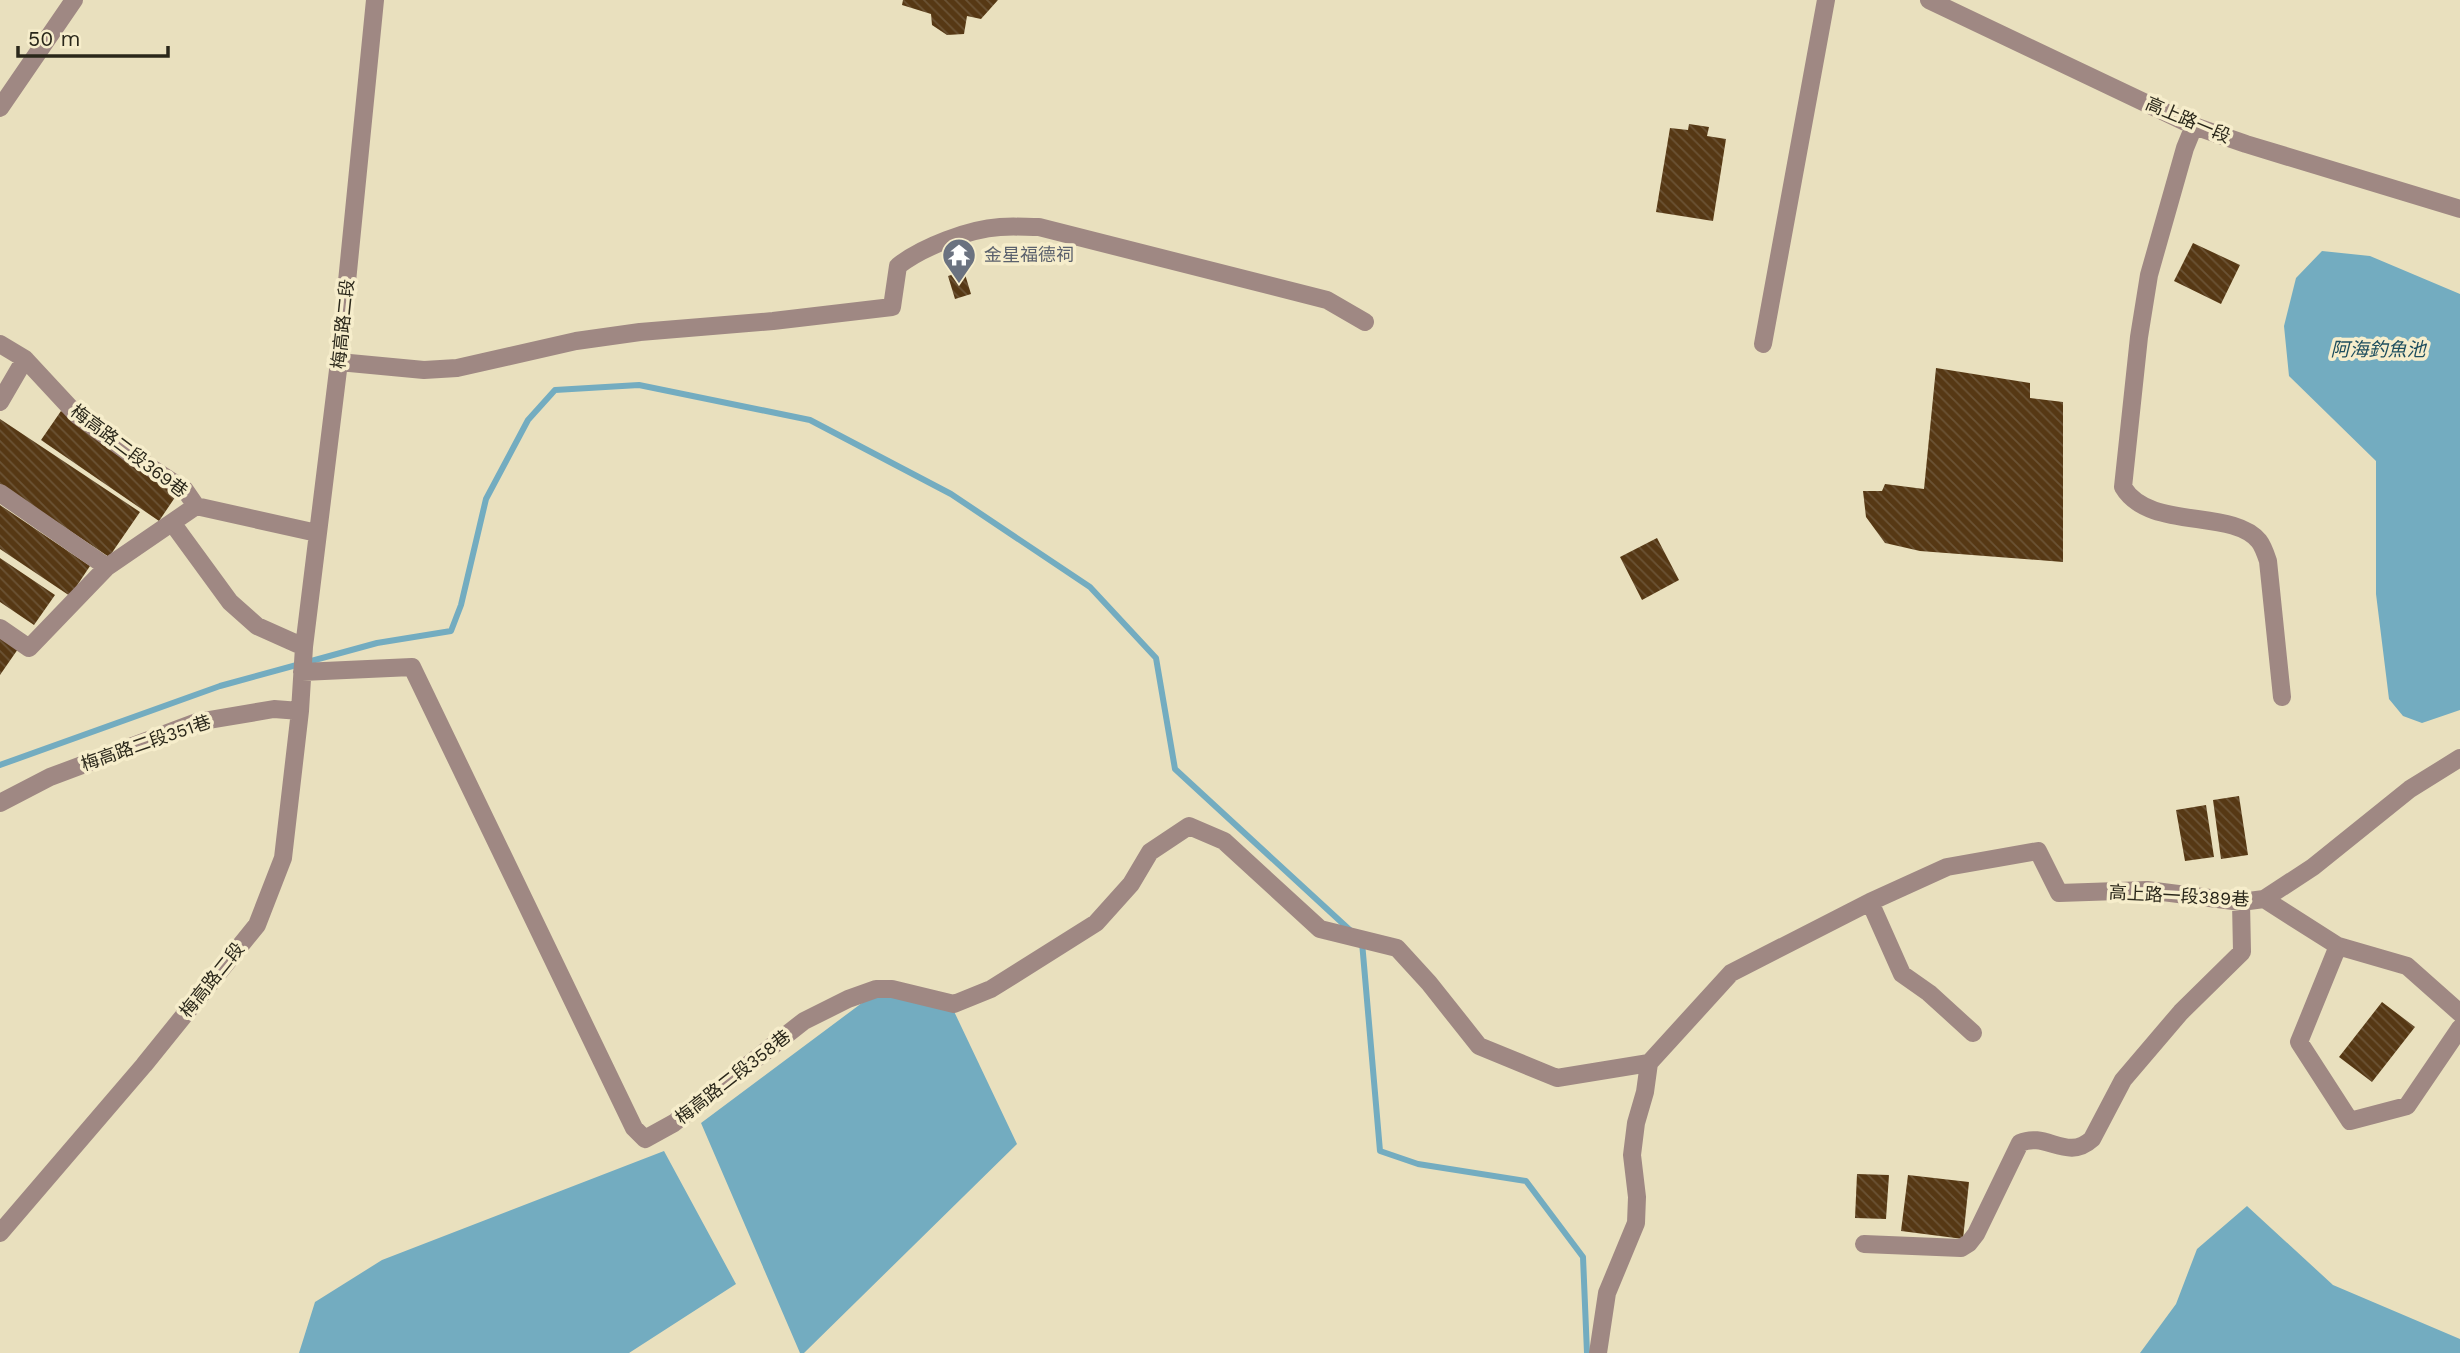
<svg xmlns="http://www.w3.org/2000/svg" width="2460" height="1353" viewBox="0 0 2460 1353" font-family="'Work Sans','Noto Sans TC',sans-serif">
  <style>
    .water { fill: #73acc0 }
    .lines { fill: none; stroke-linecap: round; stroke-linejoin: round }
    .stream { stroke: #73acc0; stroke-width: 6 }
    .building { fill: url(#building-back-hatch) }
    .minor { stroke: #9f8883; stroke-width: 18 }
    .labels { text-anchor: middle; stroke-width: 7; stroke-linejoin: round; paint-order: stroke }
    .street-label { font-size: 18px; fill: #2a271a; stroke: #f6edcb }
    .worship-label { font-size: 18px; fill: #5b616d; stroke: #f6edcb; text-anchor: start }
    .water-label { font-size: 19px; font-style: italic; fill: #1d4d5d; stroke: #f6edcb }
  </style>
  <defs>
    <pattern id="building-back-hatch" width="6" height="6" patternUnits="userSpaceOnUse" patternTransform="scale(1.75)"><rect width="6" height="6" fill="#563814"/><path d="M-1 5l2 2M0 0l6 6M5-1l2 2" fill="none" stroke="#6b5335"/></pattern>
  </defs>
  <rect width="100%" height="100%" fill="#e9e0be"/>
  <path class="water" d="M2322,251L2370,256L2460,294V710L2422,723L2403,716L2389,699L2376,594V461L2289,376L2284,326L2296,278Z
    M878,991L951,1005L1017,1144L804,1353H800L701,1123Z
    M664,1151L736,1284L629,1353H299L315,1302L382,1260Z
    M2247,1206L2333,1285L2460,1339V1353H2140L2176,1304L2197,1249Z"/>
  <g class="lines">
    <path class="stream" d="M0,765L220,686L377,643L451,631L461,605L486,499L528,420L555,390L639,385L810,420L951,494L1090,587L1156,658L1175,769L1352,932
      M1362,942L1380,1151L1418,1164L1526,1181L1583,1257L1587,1353"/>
  </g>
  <path class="building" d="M903,0H998L981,19L967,16L964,34L947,35L932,25L931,14L902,5Z
    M1689,124L1709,127L1707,136L1726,139L1713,221L1656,212L1670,128L1688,130Z
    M2193,243L2240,265L2221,304L2174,281Z
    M964,271L971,294L955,299L948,276Z
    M1936,368L2030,383V398L2063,402V562L1920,551L1885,543L1866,517L1863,491H1882L1885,484L1924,489Z
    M61,411L180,490L159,521L41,440Z
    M0,419L140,512L109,557L0,484Z
    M0,505L90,566L70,596L0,549Z
    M1657,538L1679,580L1642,600L1620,557Z
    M0,558L55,595L34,625L0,602Z
    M0,636L18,649L0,675Z
    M2239,796L2248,855L2221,859L2213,800Z
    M2206,805L2214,857L2185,861L2176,810Z
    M2382,1002L2415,1027L2372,1082L2339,1057Z
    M1857,1174L1889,1175L1886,1219L1855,1218Z
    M1908,1175L1969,1182L1963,1239L1901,1231Z"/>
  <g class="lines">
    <path class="minor" d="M1929,0L2194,126L2246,144L2460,209
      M0,108L74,0
      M2194,126L2185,148L2149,275L2139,337L2123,487C2149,531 2232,508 2259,541C2263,546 2266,555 2268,561L2282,697
      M0,344L25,359L77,415L136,458L185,490L196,506L317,533
      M1763,344L1826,0
      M339,362L424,370L457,368L576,341L640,332L773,321L892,307L898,266C922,247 969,229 1000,227C1013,226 1026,227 1039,227L1327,300L1365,322
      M0,402L25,359
      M0,493L107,567
      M173,524L230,602L257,626L304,647
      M0,628L29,648L107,567L196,506
      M302,672L412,667L634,1128L645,1139L674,1123L804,1021L848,999L876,989H892L954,1004L991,989L1096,923L1131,884L1150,852L1189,826L1224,841L1320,929L1397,948L1429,983L1479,1046L1557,1078L1649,1063
      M0,803L50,777L197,722L274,709L300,711
      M2264,899L2338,946L2407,966L2460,1013
      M1870,902L1902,974L1929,993L1973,1033
      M2338,946L2299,1042L2350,1121L2407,1106L2460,1028
      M1649,1063L1731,973L1870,902L1947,867L2038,851L2059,893L2147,890L2241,902L2264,899L2313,867L2410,789L2460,758
      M0,1233L144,1065L257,925L283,858L300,711L304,647L339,362L375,0
      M1864,1244L1961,1248L1969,1243L1976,1234L2020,1143C2046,1131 2067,1162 2092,1139L2123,1080L2181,1012L2242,952L2241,902
      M1598,1353L1607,1293L1636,1223L1637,1197L1632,1155L1636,1123L1645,1092L1649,1063"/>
  </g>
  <defs>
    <g id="temple-pin" transform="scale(1.75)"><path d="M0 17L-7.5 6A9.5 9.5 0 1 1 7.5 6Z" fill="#6b7280" stroke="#f6edcb"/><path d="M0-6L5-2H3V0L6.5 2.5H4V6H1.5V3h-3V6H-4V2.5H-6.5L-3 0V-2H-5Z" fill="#fff"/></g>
  </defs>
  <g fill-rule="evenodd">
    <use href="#temple-pin" x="959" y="255"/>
  </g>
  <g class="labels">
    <g class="street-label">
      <text transform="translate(2188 120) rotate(23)" y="6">高上路一段</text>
      <text transform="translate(343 324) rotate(-84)" y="6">梅高路二段</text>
      <text transform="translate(129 451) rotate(37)" y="6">梅高路二段369巷</text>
      <text transform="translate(146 743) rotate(-19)" y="6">梅高路二段351巷</text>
      <text transform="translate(2179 896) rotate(3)" y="6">高上路一段389巷</text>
      <text transform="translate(212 980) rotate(-51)" y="6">梅高路二段</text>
      <text transform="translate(733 1077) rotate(-38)" y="6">梅高路二段358巷</text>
    </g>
    <g class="worship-label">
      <text x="984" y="261">金星福德祠</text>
    </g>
    <g class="water-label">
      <text x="2378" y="356">阿海釣魚池</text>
    </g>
  </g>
  <path d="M18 46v10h150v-10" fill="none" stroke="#2a271a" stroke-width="3.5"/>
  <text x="28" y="46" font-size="21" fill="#2a271a" stroke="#f6edcb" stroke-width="5" paint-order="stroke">50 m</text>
</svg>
